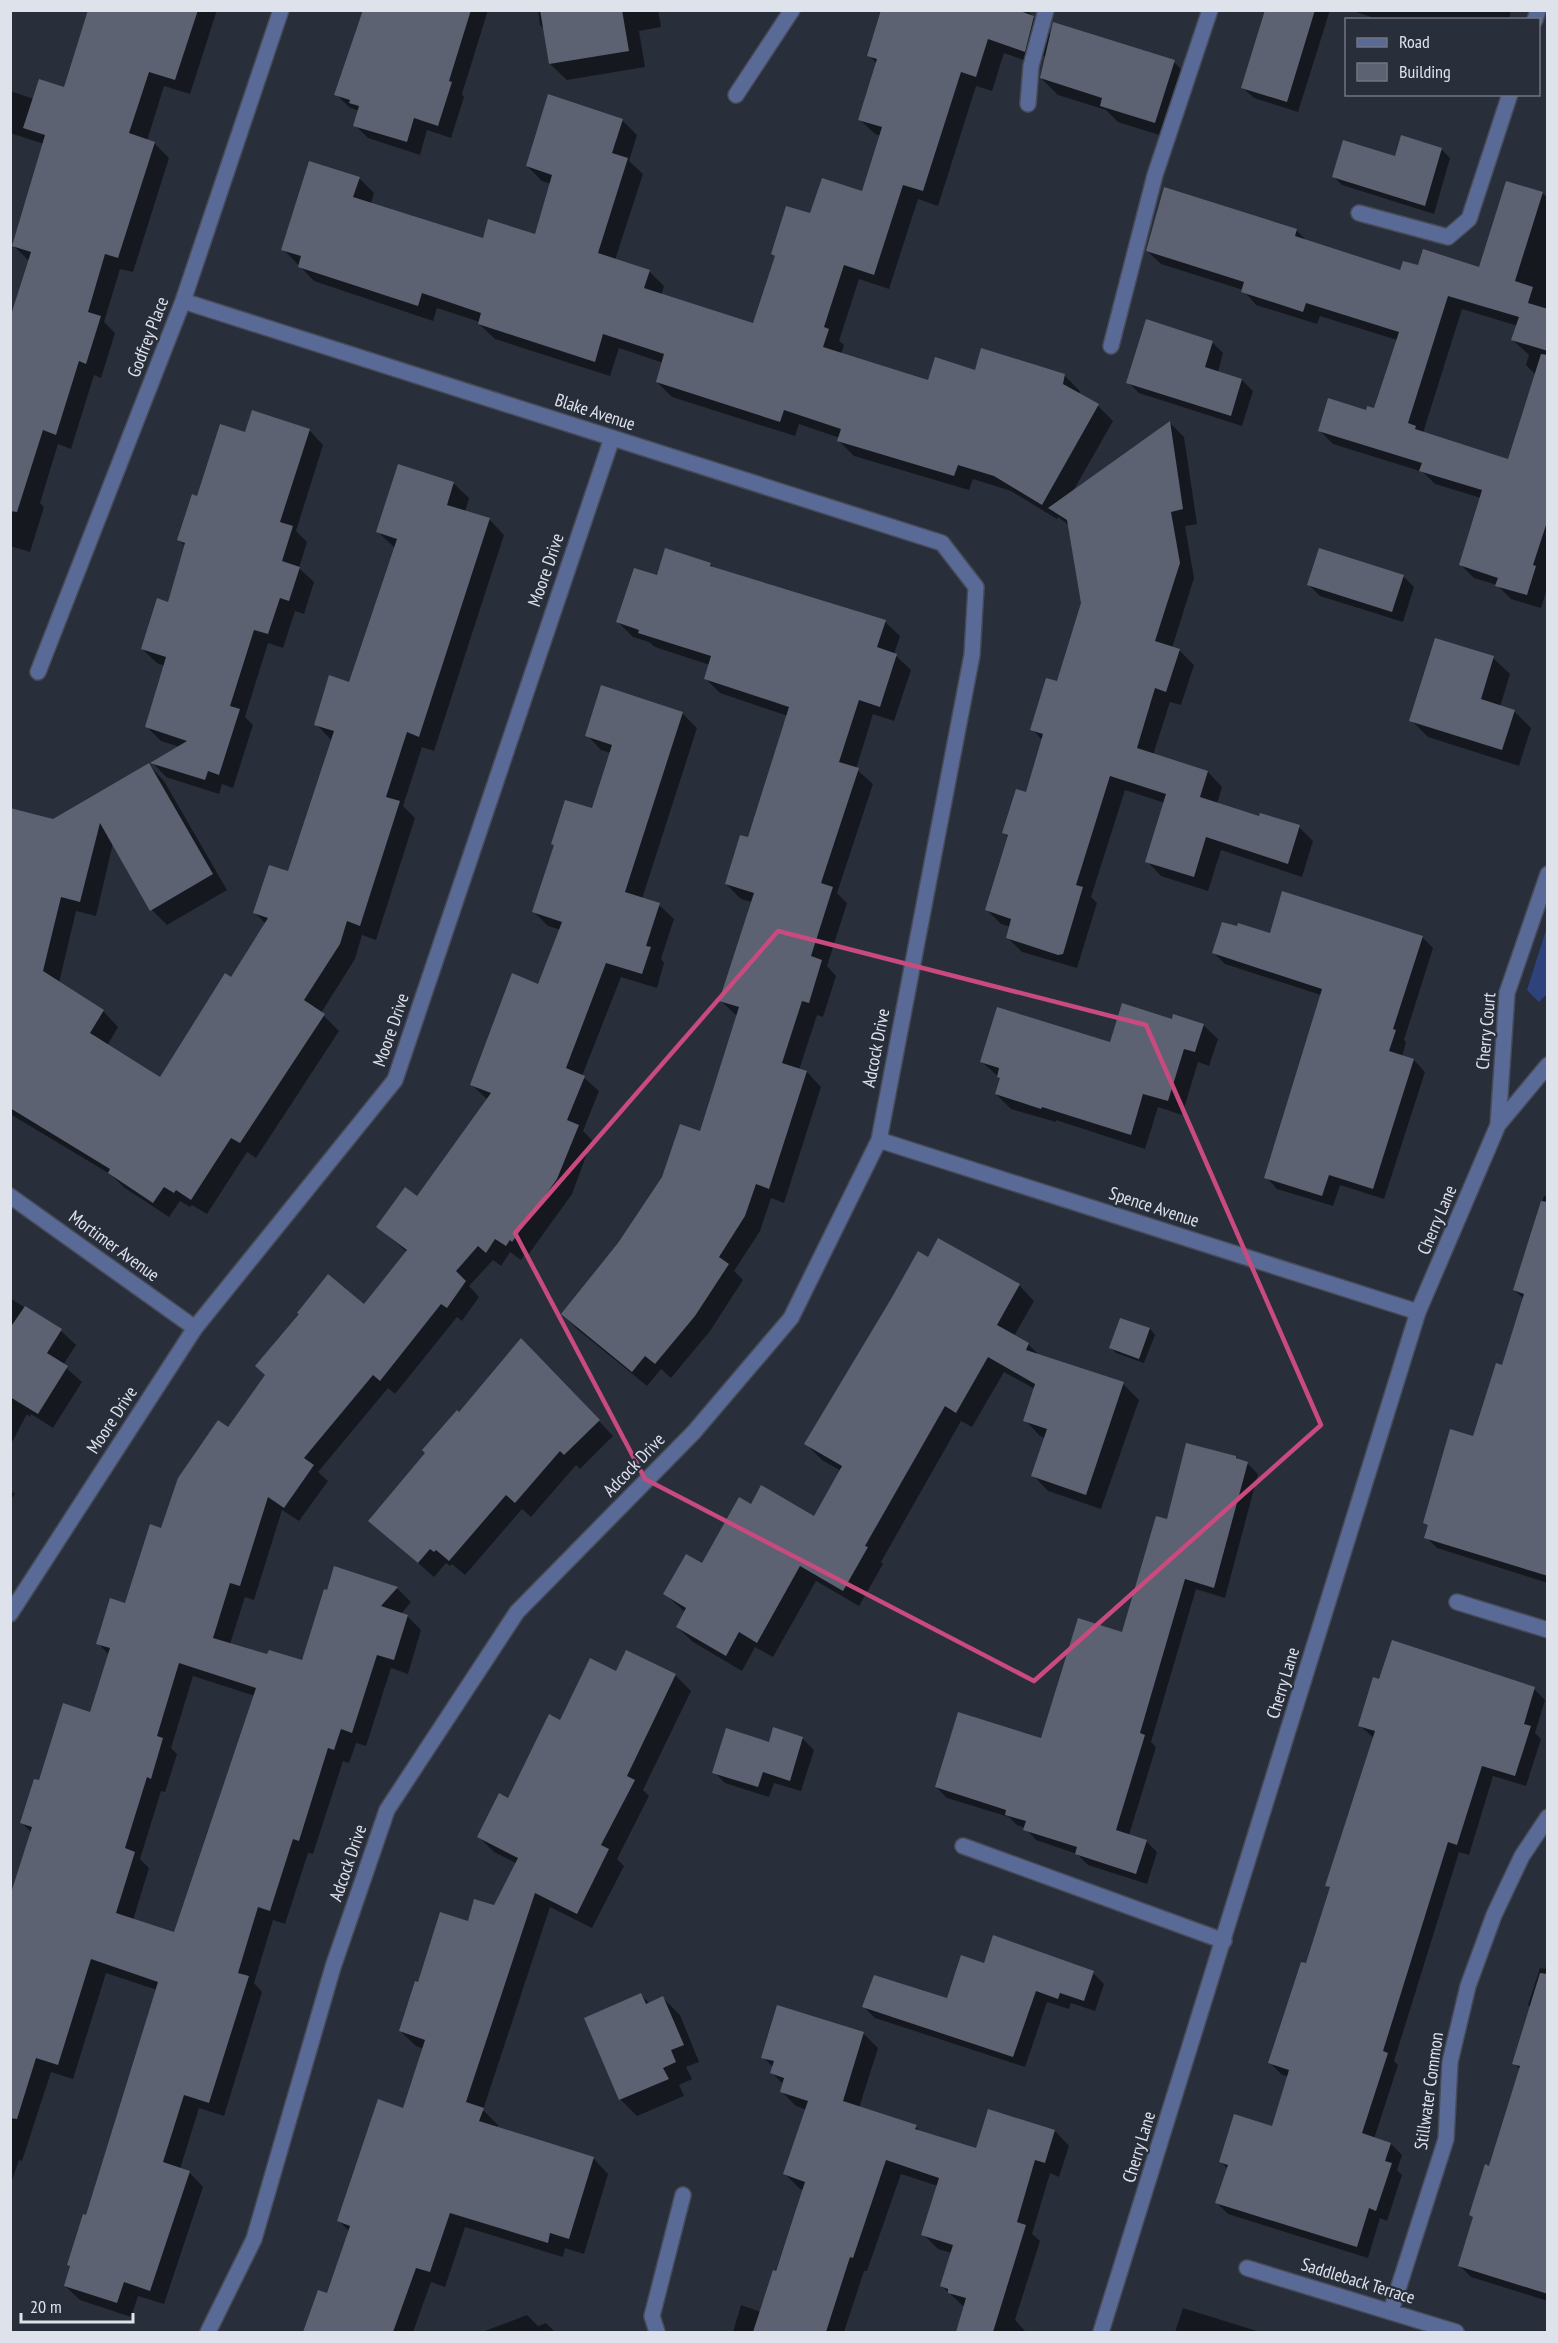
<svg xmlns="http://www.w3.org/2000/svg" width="1558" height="2343" viewBox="0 0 1558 2343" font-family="'PT Sans Narrow',sans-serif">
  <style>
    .green { fill: #2e427c }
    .shadow { fill: #0007; fill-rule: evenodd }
    .building { fill: #5c6271; fill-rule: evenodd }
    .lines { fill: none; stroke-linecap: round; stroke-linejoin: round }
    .service-casing { stroke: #464b57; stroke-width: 18 }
    .minor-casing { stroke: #464b57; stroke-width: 18 }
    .service { stroke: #596a97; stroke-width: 15 }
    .minor { stroke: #596a97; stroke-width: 15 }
    .marked { fill: none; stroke: #c94a7f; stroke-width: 4.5; stroke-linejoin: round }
    .labels { text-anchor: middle; stroke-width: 4.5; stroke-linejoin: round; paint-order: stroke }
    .street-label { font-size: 18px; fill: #dee2eb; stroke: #292e3b }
  </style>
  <rect width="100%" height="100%" fill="#292e3b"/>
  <path class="green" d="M1547,927V994L1539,1002L1527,990Z"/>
  <path class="shadow" d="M89,10H217L190,94L164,86L147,141L154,143L169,158L133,272L120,269L104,322L115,333L101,378L94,375L71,449L58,444L40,503L44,507L30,552L10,546V323L30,262L14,246L44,144L10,133V91L34,99L65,89Z
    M364,10H488L462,94L464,97L451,138L427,130L420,155L368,138L355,125L359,111L349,107L336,94Z
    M538,10H658L661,27L639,31L645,67L567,80L550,64L544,29L540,25Z
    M904,10H1027L1051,35L1174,62L1191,79L1172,139L1118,122L1106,110L1058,95L1041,78L1047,59L1043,55L1040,66L1004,53L992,91L976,86L938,206L918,199L889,289L859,279L839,341L844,345L841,354L929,382L976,372L1065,376L1080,391L1079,395L1098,406L1113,421L1072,493L1170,423L1184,437L1197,524L1185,526L1194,578L1172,648L1179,650L1194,665L1181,705L1170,702L1153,755L1208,772L1222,787L1217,804L1259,818L1299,827L1313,841L1302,877L1221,850L1208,891L1161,876L1147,861L1165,803L1125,790L1091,897L1097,903L1077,968L1022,952L1007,937L1011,927L1001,924L986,909L1008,837L1004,833L1027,794L1043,741L1032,729L1058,683L1083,603L1070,526L1058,517L1057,519L1011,491L973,479L969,490L854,456L839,441L840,438L799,424L795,436L672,397L657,382L663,363L619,348L610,376L495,339L479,324L480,322L437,308L433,321L314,281L283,249L359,178L374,193L371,204L484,240L536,236L551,184L542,181L527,166L622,120L637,135L629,161L643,174L615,260L649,271L664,286L661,296L754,325L776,257L773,254L811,215L863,193L881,136L875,134L859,119L877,64L869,55Z
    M1268,10H1330L1298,112L1254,98L1242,87Z
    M1350,10H1511L1509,20H1380Z
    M1441,149L1450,158L1434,214L1342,185L1333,176L1396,158Z
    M1542,193L1548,198V586L1541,608L1511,599L1497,585L1474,578L1460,564L1481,498L1435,484L1423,472L1333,444L1319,430L1375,410L1397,340L1320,316L1317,324L1256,305L1243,290L1161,264L1147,251L1296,230L1308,242L1401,271L1419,267L1480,269ZM1462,309L1518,326L1513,340L1529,355L1526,365L1536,375L1509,460L1423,433Z
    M1212,342L1223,353L1218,372L1242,380L1253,391L1242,426L1139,393L1128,382Z
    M309,430L323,445L296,531L307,542L299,568L314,582L304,614L295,611L283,648L268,643L245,717L253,725L233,788L222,784L219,794L166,777L153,763L180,747L161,741L146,726L165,666L157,663L142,649L169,604L186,547L179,540L198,498L246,434Z
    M453,483L469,498L465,512L489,519L504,535L434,751L422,747L403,806L415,818L376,940L362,935L355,959L321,1013L339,1031L256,1158L247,1152L207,1214L192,1205L190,1207L180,1201L169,1217L125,1188L110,1174L10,1114V810L53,821L149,765L164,781L227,890L167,925L152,910L113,843L96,916L76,911L59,983L103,1011L118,1027L107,1046L160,1079L232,980L266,924L255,913L289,873L331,740L316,724L350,683L395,548L378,532Z
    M710,564L714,569L885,622L900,636L894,654L911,670L894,721L873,714L856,769L873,784L837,893L847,903L827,966L836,976L823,1017L817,1015L799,1070L807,1072L821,1087L784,1203L771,1198L760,1231L734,1271L743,1280L710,1331L671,1378L661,1369L647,1386L577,1329L563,1314L620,1244L701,1133L737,1016L721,1001L752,902L741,899L726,884L749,839L788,716L720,693L705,678L710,665L655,647L649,642L633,637L618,622L658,577Z
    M1403,576L1414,587L1403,622L1320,596L1309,585Z
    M1493,658L1510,674L1500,707L1514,711L1531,728L1519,766L1428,737L1411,720Z
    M682,713L697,728L642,899L659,905L674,919L661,959L664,963L657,988L621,977L582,1076L599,1091L583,1131L592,1140L572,1194L528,1255L525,1254L521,1260L510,1252L501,1266L493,1260L469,1286L479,1297L462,1321L457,1317L395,1394L388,1388L318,1472L328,1481L299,1521L282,1510L254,1600L245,1597L230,1644L268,1656L303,1662L335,1568L397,1588L411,1602L401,1614L407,1616L421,1630L408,1674L391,1668L366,1746L356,1743L349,1763L343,1761L313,1854L308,1853L285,1924L273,1920L254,1983L262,1992L224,2116L199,2108L180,2169L189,2172L203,2187L164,2304L138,2296L131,2317L80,2300L65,2286L71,2267L68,2264L87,2217L157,1990L106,1973L73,2079L51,2072L22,2161L19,2160L10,2186V1892L13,1893L32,1833L22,1823L91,1714L109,1655L98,1643L126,1605L162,1530L228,1429L364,1306L407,1252L378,1227L417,1198L488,1100L472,1085L539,986L561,930L548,926L534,912L593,810L611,753L601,750L587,735ZM193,1676L255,1696L175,1934L133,1920L149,1868L140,1859L161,1791L165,1792L177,1754L171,1748Z
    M1271,935L1422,937L1433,948L1404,1040L1406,1042L1402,1057L1414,1060L1425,1072L1384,1199L1340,1185L1333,1206L1277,1189L1266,1177L1321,995L1225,964L1214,953Z
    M1172,1021L1203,1025L1218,1039L1209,1066L1198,1062L1182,1115L1158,1107L1145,1149L1056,1120V1122L1011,1109L996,1094L1001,1079L982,1062L1111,1044Z
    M1544,1196L1548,1197V1583L1437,1548L1426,1537L1429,1526L1425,1522L1474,1438L1503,1366L1524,1299L1514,1290Z
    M929,1259L1019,1285L1034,1301L1014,1336L1028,1344L1040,1356L1123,1384L1139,1400L1101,1509L1048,1491L1033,1475L1045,1438L1040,1436L1025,1420L1035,1389L1004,1372L972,1427L961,1421L881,1562L883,1564L859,1606L816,1581L773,1657L755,1647L742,1671L693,1642L677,1627L685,1612L665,1594L703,1565L751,1506L815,1518L841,1471L822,1460L806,1444Z
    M10,1298L61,1331L76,1345L63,1365L82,1382L53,1428L31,1414L30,1417L27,1414L10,1446Z
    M1121,1320L1150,1329L1155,1335L1144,1363L1116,1353L1111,1347Z
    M536,1355L613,1436L580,1469L576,1465L531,1517L522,1509L465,1575L452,1564L450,1566L446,1563L434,1577L370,1521L459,1414Z
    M1236,1457L1247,1463L1258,1474L1225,1598L1196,1589L1151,1742L1156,1747L1129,1835L1146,1841L1157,1852L1147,1884L1088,1865L1077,1854L1036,1840L1025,1828L1017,1825L1009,1817L947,1798L936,1787L1042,1740L1123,1633L1168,1521Z
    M10,1490L15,1494L10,1501Z
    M627,1652L675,1675L691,1691L643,1790L649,1796L617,1859L624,1866L592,1928L550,1907L483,2110L498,2125L497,2128L593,2158L608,2174L584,2254L565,2248L563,2257L465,2227L445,2287L431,2282L413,2332H305L319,2292L328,2295L350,2232L339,2221L404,2110L424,2049L416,2046L400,2031L419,1984L469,1923L495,1907L516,1863L494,1852L479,1837L509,1800L561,1722L617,1673Z
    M1534,1689L1545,1700L1535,1733L1541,1739L1526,1786L1493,1776L1469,1855L1459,1852L1394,2061L1398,2065L1374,2139L1391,2144L1402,2155L1397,2170L1402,2175L1387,2221L1380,2218L1368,2258L1228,2214L1217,2203L1228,2169L1221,2162L1273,2128L1289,2077L1281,2074L1270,2063L1307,1965L1331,1889L1327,1885L1374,1738L1359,1725Z
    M774,1729L803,1739L814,1750L801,1791L774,1783L769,1797L725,1783L714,1772L770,1744Z
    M1548,1960V2301L1471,2277L1460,2266L1521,2070L1514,2063L1531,2008L1528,2005L1540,1968L1545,1969Z
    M985,1965L1093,1973L1104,1984L1095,2011L1071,2003L1069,2009L1047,2002L1025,2067L875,2018L864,2007L948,1999Z
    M641,1995L650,2004L663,1998L680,2015L699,2062L686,2067L692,2079L679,2085L684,2096L637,2116L620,2099Z
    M863,2033L878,2048L859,2108L916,2127L922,2133L977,2149L989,2111L1055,2131L1069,2146L1059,2177L1050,2173L1032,2234L1040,2241L1015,2320L1026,2332H957L965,2308L942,2286L952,2253L938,2249L923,2234L938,2186L901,2174L867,2271H864L844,2332H733L741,2305L761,2312L804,2190L800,2189L785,2174L807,2110L796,2106L782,2092L784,2085L772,2073L773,2067L763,2057Z
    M1183,2308L1260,2332H1175Z
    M527,2315L538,2326L546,2323L555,2332H482Z"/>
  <path class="building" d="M88,10H198L175,80L149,72L129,133L155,142L118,258L105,254L88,312L101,316L86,364L79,361L56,435L43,430L17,512L10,511V318L31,252L12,246L45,135L23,128L39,79L64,87Z
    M363,10H471L449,81L452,82L438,126L414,118L407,142L353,126L359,106L349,103L350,100L334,95Z
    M540,10H622L629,51L549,64Z
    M881,10H1017L1034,16L1025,52L988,39L976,77L961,72L923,191L903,185L874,275L844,265L824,327L829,329L823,347L928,380L935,357L975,370L981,348L1065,374L1063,384L1099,404L1042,505L994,476L958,465L954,476L837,441L841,429L784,410L780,422L656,382L664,354L603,334L595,362L478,324L481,313L422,293L418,306L298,267L301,256L281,250L309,161L360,177L353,197L483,238L488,219L535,234L552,175L526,166L548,94L623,119L612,153L628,158L598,253L650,270L644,288L753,323L775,256L771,254L786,206L810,213L822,178L862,191L882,127L858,120L877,59L867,56Z
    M1265,10H1315L1287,102L1241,88Z
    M1053,22L1175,60L1155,123L1100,106L1102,98L1040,78Z
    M1401,135L1442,148L1425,206L1332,177L1343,140L1395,156Z
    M1506,181L1543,192L1515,281L1533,287L1528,303L1548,309V351L1511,340L1519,317L1448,296L1408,423L1416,426L1415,429L1508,459L1541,354L1548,355V519L1533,565L1536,566L1527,595L1495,586L1498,578L1459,565L1482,490L1419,471L1422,463L1318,431L1328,398L1366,410L1367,406L1374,408L1399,332L1306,303L1303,312L1241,292L1244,282L1146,251L1164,187L1297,229L1295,236L1400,270L1403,261L1418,265L1423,249L1479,267Z
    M1146,319L1213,341L1205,367L1242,379L1231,416L1126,383Z
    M252,410L310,429L280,522L293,526L282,561L300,567L289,601L280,598L268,634L254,630L230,706L240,709L219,775L208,771L205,780L150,763L187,741L145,727L166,657L141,649L157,598L168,602L185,543L177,540L192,494L197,496L220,424L245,432Z
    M1170,421L1183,509L1171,512L1180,563L1155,641L1180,649L1166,692L1155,688L1137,748L1208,771L1200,797L1259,816L1260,813L1300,825L1288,864L1206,837L1194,877L1145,862L1166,794L1110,776L1076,885L1083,887L1063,954L1058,955L1006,938L1011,919L985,910L1008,835L1002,833L1016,789L1026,792L1043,734L1030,730L1046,678L1057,681L1081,603L1067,520L1048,508Z
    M398,464L454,482L447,505L490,518L419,737L407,732L386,797L400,801L360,926L347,921L340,944L304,1000L325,1014L240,1143L231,1138L191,1200L176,1190L174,1193L164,1187L153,1203L108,1173L110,1169L10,1108V808L53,819L149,763L213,874L150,911L100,823L80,902L61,897L43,971L104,1010L90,1033L160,1077L225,973L231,977L268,918L253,913L269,865L288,871L334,731L314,725L329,675L349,682L397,539L376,532Z
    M665,548L711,563L710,566L886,620L877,647L897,654L880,707L859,700L839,762L859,768L821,883L833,887L811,956L822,960L809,1003L802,1001L782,1063L807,1071L769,1189L756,1184L745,1216L719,1257L729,1264L695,1316L655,1364L645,1356L632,1372L561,1314L618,1243L662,1177L680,1124L700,1131L739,1007L719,1001L754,893L725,884L740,835L748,837L789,707L704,679L711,656L638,633L639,630L616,622L634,568L657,575Z
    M1319,548L1404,575L1392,612L1307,585Z
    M1435,638L1494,656L1481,699L1515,710L1502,750L1409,721Z
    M601,685L683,712L625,892L660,903L646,946L651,947L642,974L606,963L566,1068L585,1076L567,1120L579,1125L557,1179L512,1242L510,1240L506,1246L495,1239L486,1253L478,1246L456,1271L466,1281L447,1308L441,1304L380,1381L373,1375L304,1458L314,1465L284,1508L268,1497L240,1586L230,1583L213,1638L267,1654L269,1650L302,1660L324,1589L327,1590L334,1566L398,1587L381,1606L408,1615L394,1660L377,1655L352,1733L341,1729L334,1750L328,1748L299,1841L293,1839L270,1911L258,1907L238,1973L249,1976L209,2103L184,2095L163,2162L190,2171L150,2291L124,2282L117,2303L64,2286L70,2266L67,2265L83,2214L86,2215L158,1982L91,1959L58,2065L36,2058L17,2119L10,2118V1896L32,1827L20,1823L34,1779L39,1780L63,1703L90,1712L110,1648L96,1644L110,1598L125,1603L150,1524L161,1528L178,1478L218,1420L228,1427L265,1375L255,1366L299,1314L297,1313L328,1274L364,1304L407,1250L376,1227L405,1187L417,1196L491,1093L470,1085L512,973L538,984L562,922L532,912L554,845L551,844L565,800L592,808L612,745L585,736ZM179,1663L256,1688L174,1932L116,1913L135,1852L125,1848L147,1777L151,1779L163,1738L157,1736Z
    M1282,891L1423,936L1393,1029L1396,1030L1389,1051L1414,1059L1373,1189L1329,1175L1322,1196L1264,1178L1322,989L1212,953L1222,922L1237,926L1238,923L1270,933Z
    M1122,1003L1172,1019L1173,1014L1204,1024L1195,1052L1184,1049L1168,1101L1143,1094L1131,1135L1042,1107L1041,1109L995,1094L1000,1078L997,1077L999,1068L980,1062L997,1007L1110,1042Z
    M1541,1201L1548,1202V1576L1424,1538L1428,1525L1423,1523L1450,1429L1473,1436L1496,1363L1502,1365L1524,1294L1513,1290Z
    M938,1238L1020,1284L997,1325L1029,1343L1026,1350L1124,1382L1086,1495L1031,1476L1047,1429L1023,1421L1035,1384L988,1357L956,1413L945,1406L865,1546L868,1547L843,1591L800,1566L757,1643L739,1632L726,1656L676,1627L686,1608L663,1594L686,1554L702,1563L739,1497L751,1504L761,1485L814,1516L842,1466L804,1444L891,1299L918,1251L928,1257Z
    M25,1306L62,1329L47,1353L68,1366L38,1414L10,1397V1328Z
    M1120,1318L1150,1328L1139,1359L1109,1348Z
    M521,1338L600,1420L564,1455L560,1451L515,1503L506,1495L449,1561L436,1550L434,1552L430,1549L418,1563L368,1521L425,1453L422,1450L457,1410L459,1412Z
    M1186,1443L1236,1456V1458L1248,1462L1214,1588L1185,1579L1140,1733L1145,1735L1116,1830L1147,1840L1136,1874L1075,1854L1077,1847L1023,1830L1026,1821L1005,1815L1006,1810L935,1787L958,1712L1041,1738L1078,1618L1122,1632L1156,1516L1167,1519Z
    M1392,1640L1535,1687L1524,1724L1531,1726L1515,1776L1482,1766L1457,1845L1448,1842L1383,2051L1388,2053L1362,2133L1391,2143L1385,2161L1392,2163L1376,2211L1369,2208L1357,2247L1215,2203L1228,2165L1219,2162L1234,2114L1272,2126L1289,2070L1268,2063L1301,1962L1306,1963L1330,1887L1325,1886L1375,1731L1358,1726L1373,1677L1379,1679Z
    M626,1650L676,1674L627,1776L635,1780L601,1845L609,1849L577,1914L535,1893L466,2102L484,2108L479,2121L594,2157L569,2239L550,2233L548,2243L450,2213L430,2272L416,2268L393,2332H303L318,2290L327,2293L350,2226L337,2221L378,2099L403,2108L425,2040L399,2031L415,1981L418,1982L440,1912L468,1921L474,1899L494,1905L518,1858L477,1837L499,1793L508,1798L549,1714L560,1720L590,1658L616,1671Z
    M773,1727L803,1737L790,1781L763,1772L758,1787L712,1773L726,1728L769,1742Z
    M993,1935L1094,1971L1084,2001L1060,1993L1058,1999L1036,1991L1013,2057L862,2007L874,1975L947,1998L961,1955L984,1963Z
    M1540,1973L1548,1974V2294L1458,2266L1473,2217L1469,2215L1485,2164L1489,2166L1520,2066L1512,2064Z
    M641,1993L646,2004L663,1996L684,2045L671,2050L676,2062L663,2068L669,2079L619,2100L584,2018Z
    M777,2005L864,2032L843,2101L917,2125L915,2129L976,2148L988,2109L1055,2130L1045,2163L1035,2160L1017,2222L1026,2225L993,2332H956L966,2298L948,2293V2289L940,2286L953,2245L921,2235L939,2178L886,2160L853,2258L850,2257L826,2332H753L773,2270L776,2271L805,2182L783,2174L808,2101L780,2092L784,2078L770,2073L774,2061L761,2058Z"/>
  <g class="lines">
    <g class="service-casing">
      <path id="service" d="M1535,20L1538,10
        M1028,104L1031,66L1046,10
        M1359,213L1448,237L1469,219L1510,94
        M1111,346L1155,175L1210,10
        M1457,1602L1548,1630
        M963,1846L1224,1941"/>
    </g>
    <g class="minor-casing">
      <path id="minor" d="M736,95L792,10
        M183,301L942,543L976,587L972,655L879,1140L791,1318L694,1432L517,1612L387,1810L333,1967L254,2239L208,2332
        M38,672L183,301L281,10
        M1498,1125L1507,993L1548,874
        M879,1140L1418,1312
        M10,1196L195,1328
        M10,1614L195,1328L395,1080L612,438
        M1247,2268L1456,2332
        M1391,2311L1446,2139L1450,2062L1468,1986L1494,1915L1522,1856L1548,1817
        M657,2332L652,2316L683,2195
        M1101,2332L1418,1312L1498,1125L1548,1065"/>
    </g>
    <use href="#service" class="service"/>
    <use href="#minor" class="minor"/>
  </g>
  <path class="marked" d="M778,931L1146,1025L1321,1425L1034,1681L645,1479L515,1233Z"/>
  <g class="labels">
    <g class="street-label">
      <text transform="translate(148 337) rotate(-69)" y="6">Godfrey Place</text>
      <text transform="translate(595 412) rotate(18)" y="6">Blake Avenue</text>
      <text transform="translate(546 570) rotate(-71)" y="6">Moore Drive</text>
      <text transform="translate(391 1030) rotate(-71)" y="6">Moore Drive</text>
      <text transform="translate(1486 1031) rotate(-85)" y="6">Cherry Court</text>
      <text transform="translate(876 1048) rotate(-79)" y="6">Adcock Drive</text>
      <text transform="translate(1154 1207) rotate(18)" y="6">Spence Avenue</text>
      <text transform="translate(1437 1220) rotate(-67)" y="6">Cherry Lane</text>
      <text transform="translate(114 1246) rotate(36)" y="6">Mortimer Avenue</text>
      <text transform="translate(112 1420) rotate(-57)" y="6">Moore Drive</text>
      <text transform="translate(634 1465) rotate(-46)" y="6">Adcock Drive</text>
      <text transform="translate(1283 1683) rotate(-73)" y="6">Cherry Lane</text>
      <text transform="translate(348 1863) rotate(-71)" y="6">Adcock Drive</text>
      <text transform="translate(1429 2091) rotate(-82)" y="6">Stillwater Common</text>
      <text transform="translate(1139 2147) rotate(-73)" y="6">Cherry Lane</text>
      <text transform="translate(1358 2281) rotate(17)" y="6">Saddleback Terrace</text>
    </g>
  </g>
  <rect width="1558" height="2343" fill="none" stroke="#dee2eb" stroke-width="24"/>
  <rect x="1345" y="18" width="195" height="78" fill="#292e3b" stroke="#717681" stroke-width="1.5"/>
  <rect x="1357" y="38" width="30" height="9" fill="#596a97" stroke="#717681" stroke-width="1.5"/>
  <text x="1399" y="48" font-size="18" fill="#dee2eb">Road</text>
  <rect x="1357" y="63" width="30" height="18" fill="#5c6271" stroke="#717681" stroke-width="1.5"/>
  <text x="1399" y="78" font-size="18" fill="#dee2eb">Building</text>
  <path d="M21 2313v9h112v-9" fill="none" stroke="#dee2eb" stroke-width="3"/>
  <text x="30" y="2313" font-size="18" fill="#dee2eb" stroke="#292e3b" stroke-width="4.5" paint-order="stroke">20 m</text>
</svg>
